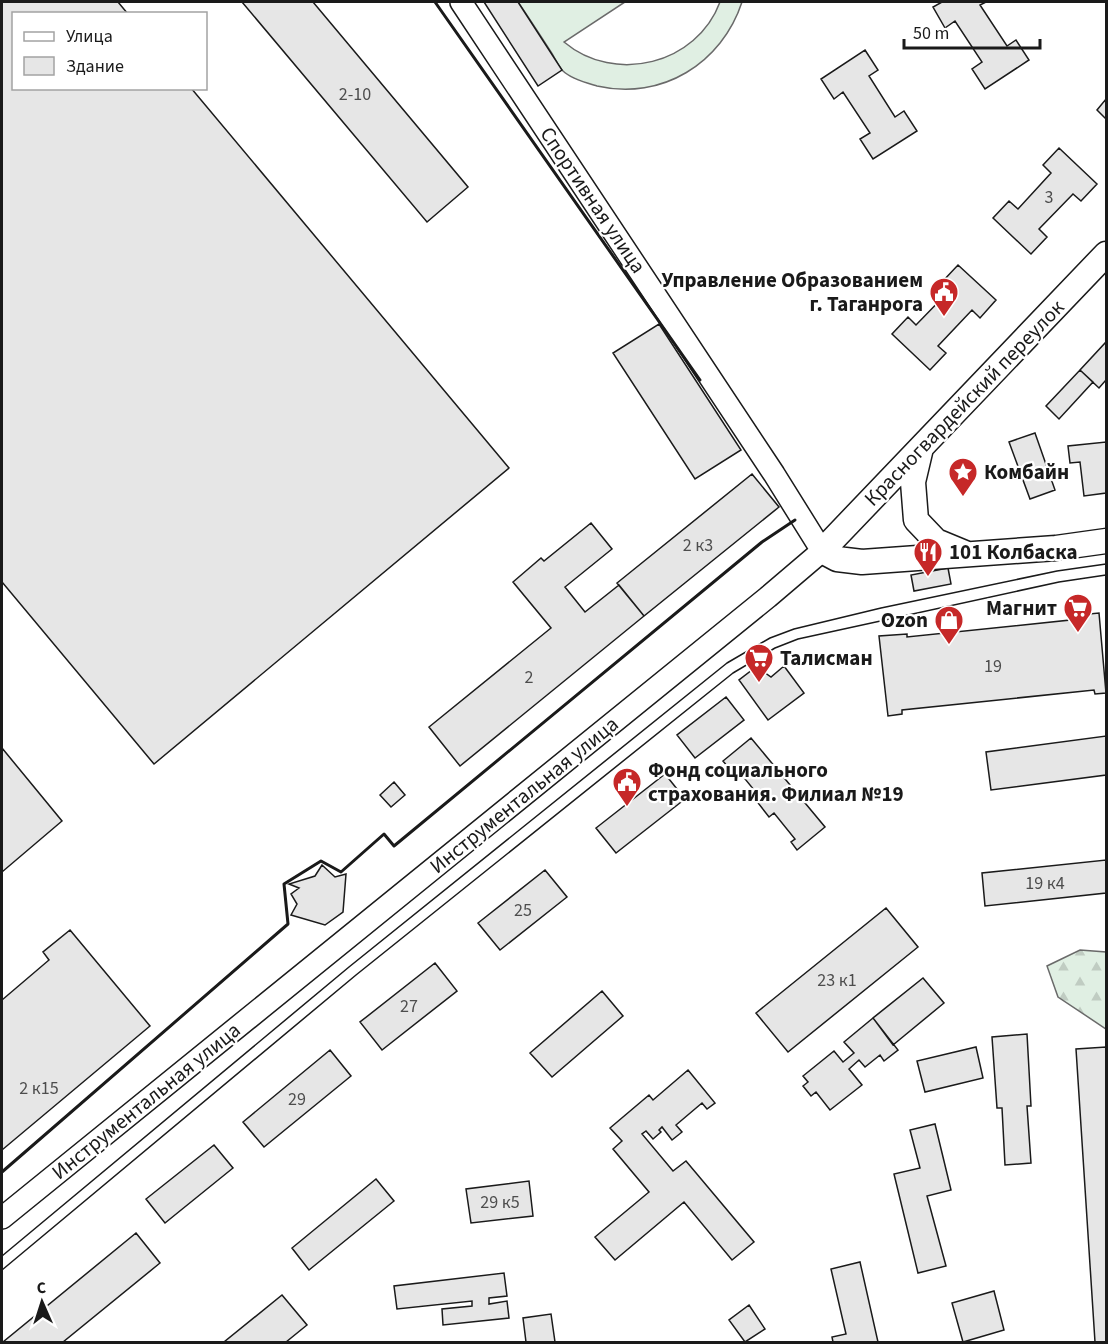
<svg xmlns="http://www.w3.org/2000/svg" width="1108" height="1344" viewBox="0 0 1108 1344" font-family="'Source Sans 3',sans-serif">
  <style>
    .forest { fill: url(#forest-firs); stroke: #6a6a6a; stroke-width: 1.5 }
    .pitch { fill: #e0efe3; stroke: #6a6a6a; stroke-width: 1.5 }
    .building { fill: #e6e6e6; stroke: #1a1a1a; stroke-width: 1.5 }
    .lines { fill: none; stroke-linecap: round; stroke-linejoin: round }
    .tertiary-casing { stroke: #1a1a1a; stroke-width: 24 }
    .secondary-casing { stroke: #1a1a1a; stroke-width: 27 }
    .tertiary { stroke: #fff; stroke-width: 21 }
    .secondary { stroke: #fff; stroke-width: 24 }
    .tram { stroke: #1a1a1a; stroke-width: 1.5 }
    .fence { stroke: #1a1a1a; stroke-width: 1.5; stroke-dasharray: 8 3; stroke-linecap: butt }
    .wall { stroke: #1a1a1a; stroke-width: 3 }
    .labels { text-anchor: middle; stroke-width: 4.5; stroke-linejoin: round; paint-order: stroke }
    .number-label { font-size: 18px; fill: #4d4d4d }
    .street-label { font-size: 21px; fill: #1a1a1a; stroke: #fff }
    .poi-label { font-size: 21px; font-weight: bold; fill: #1a1a1a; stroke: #fff; text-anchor: start }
  </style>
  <defs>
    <pattern id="forest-firs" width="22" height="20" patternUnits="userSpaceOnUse" patternTransform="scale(1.5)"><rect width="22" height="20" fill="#e0efe3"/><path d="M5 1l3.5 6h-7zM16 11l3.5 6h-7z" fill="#c0ccc2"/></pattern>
  </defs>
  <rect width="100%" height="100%" fill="#fff"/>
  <path class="forest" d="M1080,950L1106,952V1029L1058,997L1047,966Z"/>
  <path class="pitch" d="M518,2H625L564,42C615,85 697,64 720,2H742C722,63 662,101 597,86C587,83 571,79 563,71C558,66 555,58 551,52C540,35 529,18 518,2Z"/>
  <path class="building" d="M2,2H118L128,14H14V88H191L509,468L154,764L2,582Z
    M242,2H313L468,187L427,222Z
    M484,2H518L562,70L538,86Z
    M942,2H986L980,5L1007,46L1016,40L1029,60L985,89L972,69L982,62L955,21L945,28L933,7Z
    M865,50L878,70L869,76L895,117L904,111L917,131L873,159L860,139L870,133L843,92L834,99L821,79Z
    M1106,99V119L1097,110Z
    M1059,148L1097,184L1081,201L1073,194L1039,229L1047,237L1031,254L993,218L1009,201L1018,209L1051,173L1043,165Z
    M958,265L996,300L980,318L972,310L938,346L946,353L930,370L892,334L908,317L916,325L950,290L942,282Z
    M659,324L741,450L695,479L613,353Z
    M1106,342V380L1099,388L1080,370Z
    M1080,370L1093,382L1059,419L1046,406Z
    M1035,433L1055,490L1030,499L1009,442Z
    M1106,442V493L1084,496L1080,462L1070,463L1068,446Z
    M752,474L779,507L644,616L617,583Z
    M591,523L612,549L565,587L585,612L619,585L644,616L460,766L429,727L551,628L513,582L541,558L544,561Z
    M948,568L951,584L914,591L911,575Z
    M1099,613L1106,693L1095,694L1094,690L902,710V714L888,716L879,636L907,634V637L1070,620L1069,616Z
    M784,666L804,693L768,720L739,680L752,670H761L771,677Z
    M726,697L744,720L695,758L677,735Z
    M1106,736V775L991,790L986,752Z
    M751,738L825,827L797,850L791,842L795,839L774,813L769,817L755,799L759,796L737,769L733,773L723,761Z
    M2,748L62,821L2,872Z
    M665,774L685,799L616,853L596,828Z
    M394,782L405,795L391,807L380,795Z
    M1106,860V893L985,906L982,873Z
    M322,865L335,877L346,874L343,912L325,925L291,915L297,904L291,894L299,888L289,884L315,876Z
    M545,870L567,897L500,950L478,923Z
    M886,908L918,947L788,1052L756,1013Z
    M70,930L150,1026L2,1150V1000L49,960L43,952Z
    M435,963L457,991L382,1050L360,1022Z
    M923,978L944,1003L893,1045L873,1018Z
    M602,991L623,1016L552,1077L530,1053Z
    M873,1018L898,1050L884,1061L880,1055L865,1067L859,1060L849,1069L862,1085L830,1110L816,1092L811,1096L803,1086L808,1082L803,1076L834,1051L843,1062L854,1053L844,1042Z
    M1027,1034L1031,1106H1027L1031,1163L1005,1165L1002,1108H997L992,1037Z
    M976,1047L983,1078L925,1092L917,1061Z
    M1106,1047V1342H1095L1076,1049Z
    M330,1050L351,1076L264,1147L243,1122Z
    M688,1070L715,1103L707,1109L702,1103L676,1125L682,1132L672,1140L662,1127L659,1130L661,1132L653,1139L646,1131L642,1134L673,1171L686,1161L754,1242L732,1260L684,1202L615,1260L595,1237L649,1192L613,1149L622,1141L610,1128L649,1095L653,1100Z
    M935,1124L951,1190L927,1196L946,1266L918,1273L894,1174L920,1168L910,1130Z
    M214,1145L233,1168L165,1223L146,1199Z
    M376,1179L394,1201L309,1270L292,1248Z
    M529,1181L533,1216L471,1223L466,1189Z
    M136,1233L160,1263L63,1342H3Z
    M860,1262L878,1342H833L832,1337L846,1334L831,1269Z
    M504,1273L507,1296L489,1298V1304L507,1301L509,1318L443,1325L442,1309L472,1306V1301L397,1309L394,1286Z
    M994,1291L1004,1330L963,1342L952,1303Z
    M282,1295L307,1325L286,1342H224Z
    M749,1305L765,1329L745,1342L729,1320Z
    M551,1314L555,1342H526L523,1318Z"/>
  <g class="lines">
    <g class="tertiary-casing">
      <path id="tertiary" d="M2,1218L768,597L822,551L774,474L461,2"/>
    </g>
    <g class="secondary-casing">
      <path id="secondary" d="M1106,254L822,551L837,559L862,562L1056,548L1106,541
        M921,448L913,482L916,520L936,541L965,553"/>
    </g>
    <use href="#tertiary" class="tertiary"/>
    <use href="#secondary" class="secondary"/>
    <path class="tram" d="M2,1256L349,967L727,663L770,638L794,629L881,608L1057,571L1106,564
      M2,1270L356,975L733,673L775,648L798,639L1059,582L1106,575"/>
    <path class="fence" d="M435,2L700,380
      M2,1172L288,924L284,884L321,861L341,872L384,834L394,846L762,542L795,520"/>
    <path class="wall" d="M435,2L700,380
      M2,1172L288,924L284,884L321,861L341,872L384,834L394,846L762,542L795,520"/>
  </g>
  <defs>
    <g id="civic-pin" transform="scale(1.5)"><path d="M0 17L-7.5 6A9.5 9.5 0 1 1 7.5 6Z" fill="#c62828" stroke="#fff"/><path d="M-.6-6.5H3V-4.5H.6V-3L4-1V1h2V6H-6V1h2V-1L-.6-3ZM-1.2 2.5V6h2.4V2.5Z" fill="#fff"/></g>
    <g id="sight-pin" transform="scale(1.5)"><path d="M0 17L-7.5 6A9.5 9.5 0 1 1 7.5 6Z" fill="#c62828" stroke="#fff"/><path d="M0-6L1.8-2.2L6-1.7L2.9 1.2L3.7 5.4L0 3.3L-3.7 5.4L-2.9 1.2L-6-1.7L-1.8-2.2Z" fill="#fff"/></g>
    <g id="restaurant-pin" transform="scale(1.5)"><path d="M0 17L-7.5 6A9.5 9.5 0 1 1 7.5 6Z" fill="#c62828" stroke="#fff"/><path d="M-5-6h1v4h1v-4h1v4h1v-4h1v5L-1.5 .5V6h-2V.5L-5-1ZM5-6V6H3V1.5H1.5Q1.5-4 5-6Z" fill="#fff"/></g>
    <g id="supermarket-pin" transform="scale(1.5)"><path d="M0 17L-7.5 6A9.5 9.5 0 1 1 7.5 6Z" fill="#c62828" stroke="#fff"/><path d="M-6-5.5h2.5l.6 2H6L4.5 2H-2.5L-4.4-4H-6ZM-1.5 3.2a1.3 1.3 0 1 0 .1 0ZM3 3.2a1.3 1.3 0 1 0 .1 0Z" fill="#fff"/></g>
    <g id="shop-pin" transform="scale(1.5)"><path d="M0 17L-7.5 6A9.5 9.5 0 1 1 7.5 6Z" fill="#c62828" stroke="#fff"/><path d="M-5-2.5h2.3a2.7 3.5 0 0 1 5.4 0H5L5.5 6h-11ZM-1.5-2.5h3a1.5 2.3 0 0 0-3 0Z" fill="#fff"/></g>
  </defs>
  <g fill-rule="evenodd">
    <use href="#civic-pin" x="944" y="292"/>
    <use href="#sight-pin" x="963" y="472"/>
    <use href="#restaurant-pin" x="928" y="552"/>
    <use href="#supermarket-pin" x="1078" y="608"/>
    <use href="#shop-pin" x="949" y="620"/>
    <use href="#supermarket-pin" x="759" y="658"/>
    <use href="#civic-pin" x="627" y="782"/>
  </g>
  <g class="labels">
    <g class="number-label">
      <text x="355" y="100">2-10</text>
      <text x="1049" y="203">3</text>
      <text x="698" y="551">2 к3</text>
      <text x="993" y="672">19</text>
      <text x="529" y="683">2</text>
      <text x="1045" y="889">19 к4</text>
      <text x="523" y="916">25</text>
      <text x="837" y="986">23 к1</text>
      <text x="409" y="1012">27</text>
      <text x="39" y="1094">2 к15</text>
      <text x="297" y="1105">29</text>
      <text x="500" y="1208">29 к5</text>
    </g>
    <g class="street-label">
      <text transform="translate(593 200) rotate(56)" y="7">Спортивная улица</text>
      <text transform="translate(964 403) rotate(-46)" y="7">Красногвардейский переулок</text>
      <text transform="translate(524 795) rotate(-39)" y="7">Инструментальная улица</text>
      <text transform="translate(146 1101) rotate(-39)" y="7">Инструментальная улица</text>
    </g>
    <g class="poi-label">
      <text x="923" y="287" text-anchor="end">Управление Образованием<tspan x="923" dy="24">г. Таганрога</tspan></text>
      <text x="984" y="479">Комбайн</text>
      <text x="949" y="559">101 Колбаска</text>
      <text x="1057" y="615" text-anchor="end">Магнит</text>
      <text x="928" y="627" text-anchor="end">Ozon</text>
      <text x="780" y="665">Талисман</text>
      <text x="648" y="777">Фонд социального<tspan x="648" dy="24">страхования. Филиал №19</tspan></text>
    </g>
  </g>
  <rect width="1108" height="1344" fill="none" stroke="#1a1a1a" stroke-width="6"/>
  <rect x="12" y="12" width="195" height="78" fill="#ffffff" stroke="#a3a3a3" stroke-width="1.5"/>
  <rect x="24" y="32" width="30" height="9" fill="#ffffff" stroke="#a3a3a3" stroke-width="1.5"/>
  <text x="66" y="42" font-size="18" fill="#1a1a1a">Улица</text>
  <rect x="24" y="57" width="30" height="18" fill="#e6e6e6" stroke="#a3a3a3" stroke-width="1.5"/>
  <text x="66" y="72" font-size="18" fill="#1a1a1a">Здание</text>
  <g transform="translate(42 1302) rotate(357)" stroke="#ffffff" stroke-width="4.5" paint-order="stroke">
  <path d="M0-4.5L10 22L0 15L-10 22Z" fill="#1a1a1a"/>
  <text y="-9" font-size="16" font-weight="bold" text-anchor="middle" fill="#1a1a1a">С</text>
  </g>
  <path d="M904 39v9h136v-9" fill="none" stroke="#1a1a1a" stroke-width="3"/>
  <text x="913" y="39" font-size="18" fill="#1a1a1a" stroke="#ffffff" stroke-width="4.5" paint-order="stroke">50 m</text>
</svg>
